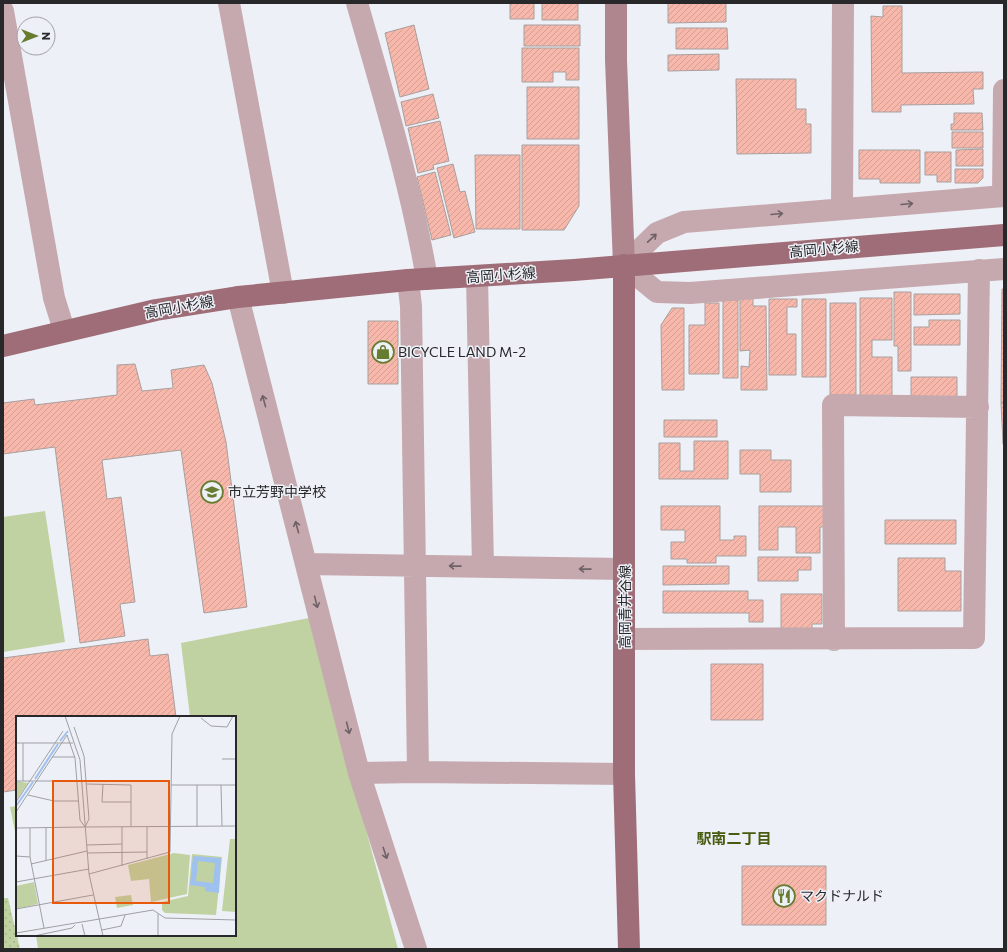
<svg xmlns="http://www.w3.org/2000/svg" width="1007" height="952" viewBox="0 0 1007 952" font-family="Commissioner,'Noto Sans JP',sans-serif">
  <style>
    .green { fill: #c0d2a1 }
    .park { fill: url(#park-dots) }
    .building { fill: url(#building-hatch); stroke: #a89f9e }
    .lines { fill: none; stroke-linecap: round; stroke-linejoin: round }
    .street { stroke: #c6a9ae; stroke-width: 22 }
    .secondary { stroke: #b0868e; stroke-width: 22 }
    .primary { stroke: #9f6d77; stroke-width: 22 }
    .oneway { stroke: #6f6266 }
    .labels { text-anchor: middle; stroke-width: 3; stroke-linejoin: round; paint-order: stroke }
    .street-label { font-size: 14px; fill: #28282b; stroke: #eef0f7 }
    .poi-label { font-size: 14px; fill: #28282b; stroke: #eef0f7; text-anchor: start }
    .neighbourhood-label { font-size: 15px; font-weight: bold; fill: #485c11; stroke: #eef0f7 }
    .inset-river { fill: none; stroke: #9ec1ef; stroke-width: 2 }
    .inset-road { fill: none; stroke: #9fa0a5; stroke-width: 1 }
    .view { fill: #e8590c; fill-opacity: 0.15; stroke: #e8590c; stroke-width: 2 }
    .inset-edge { fill: none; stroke: #28282b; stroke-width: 2 }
  </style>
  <defs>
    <pattern id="park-dots" width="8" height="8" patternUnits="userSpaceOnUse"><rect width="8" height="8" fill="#c0d2a1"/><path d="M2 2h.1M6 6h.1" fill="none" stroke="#a5b48b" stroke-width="1.8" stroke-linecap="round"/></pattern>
    <pattern id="building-hatch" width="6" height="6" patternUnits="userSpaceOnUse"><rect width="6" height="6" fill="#f7b8ab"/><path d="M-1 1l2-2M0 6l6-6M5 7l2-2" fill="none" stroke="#d49e93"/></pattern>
  </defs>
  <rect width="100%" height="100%" fill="#eef0f7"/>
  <path class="green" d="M45,511L65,642L3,652V517Z
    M309,618L398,949H38L36,935H235V717H190L181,643Z
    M17,806V841L10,807Z"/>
  <path class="park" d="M3,898H8L20,949H3Z"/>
  <path class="building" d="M510,3H534V19H510Z
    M542,3H578V20H542Z
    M668,3H726V22L668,23Z
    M883,6H902V73L983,72V89H973L974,104L901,105V112H872L871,16L883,17Z
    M414,25L429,89L400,97L385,33Z
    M524,25H580V46H524Z
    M676,28H727L728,49H676Z
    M522,48H579V80H566V72H553V82H522Z
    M719,54V70L668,71V55Z
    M736,79H796V109H806V124H811V153L737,154Z
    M527,87H579V139H527Z
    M433,94L439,118L406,126L401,102Z
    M954,113H982L983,130H951V124H954Z
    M440,121L449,161L433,165L434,169L418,173L408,128Z
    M952,132H983V148H952Z
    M522,145H579V206L564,230H522Z
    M983,149V166H956V150Z
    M859,150H920V183H880V179H859Z
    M925,152H951V182H937V175H925Z
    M475,155H520V229H476Z
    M453,164L460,192L465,191L475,232L454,238L437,168Z
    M955,169H983V178L978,183H955Z
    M435,172L451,235L432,240L417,177Z
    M1002,289H1004V403H1001Z
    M894,292H911V371H898V346H894Z
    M914,294H960V314L914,315Z
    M740,298H753V306H766L767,390H741V366L749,367L750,350L740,351Z
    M860,298H892V340H872V357H892V396H860Z
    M769,299H797V307H787V334H796V375H769Z
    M802,299H826V377H802Z
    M723,300H738V378H723Z
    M705,303H719V374H689V325H705Z
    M830,303H856V395H830Z
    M672,308H684V390H662L661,325Z
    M929,320H960V345H914V327H929Z
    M368,321H398V384H368Z
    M135,364L142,391L173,388L171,370L204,365L212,383L226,442L247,607L204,613L181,450L102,460L107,499L121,497L135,602L120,604L125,636L80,643L55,447L3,454V403L34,399L35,405L117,395V365Z
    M911,377H957V402H911Z
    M1001,403H1004V444H1003Z
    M664,420H717V437H664Z
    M694,441H728V479H659V443H680V471H694Z
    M740,450H771V460H791V492H760V474H740Z
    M661,506H720V540H734V536H746V556H716V563H687V559H671V542H685V530H661Z
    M759,506H826V527H820V553H796V527H778V550H759Z
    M885,520H956V544H885Z
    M758,557H811V570H798V581H758Z
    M898,558H945V571H961V611H898Z
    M663,566H729V584L663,585Z
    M663,591H748V600H763V622H749V613H663Z
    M781,594H822V624H812V637H781Z
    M148,639L150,656L168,654L176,717H17V790L3,792V658Z
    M711,664H763V720H711Z
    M742,866H826V925H742Z"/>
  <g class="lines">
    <path class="street" d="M229,3L283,293
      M357,3C383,94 411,185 427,279
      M3,11L54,298L64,330
      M1003,196L1004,90
      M1004,196L684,222L657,233L624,265L657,292L690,293L1004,269
      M842,209L843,3
      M477,277L483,567
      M408,280L411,306L418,772
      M238,297L359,773L416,949
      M307,564L624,569
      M625,639L974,638L979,270
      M834,640L833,405L978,407
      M359,773L418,772L624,774"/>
    <path class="secondary" d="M616,3V60L624,265"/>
    <path class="primary" d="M624,265V774L629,949
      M3,346L156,310L238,297L408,280L574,270L1004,235"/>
  </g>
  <defs><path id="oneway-shaft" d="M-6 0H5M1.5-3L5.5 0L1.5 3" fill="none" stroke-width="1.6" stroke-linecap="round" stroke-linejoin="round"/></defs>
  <g class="oneway">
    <use href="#oneway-shaft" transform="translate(907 204) rotate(-5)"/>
    <use href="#oneway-shaft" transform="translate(777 214) rotate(-5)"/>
    <use href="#oneway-shaft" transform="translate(652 238) rotate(-43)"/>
    <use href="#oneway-shaft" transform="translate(264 401) rotate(-105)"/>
    <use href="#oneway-shaft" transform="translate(297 527) rotate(-105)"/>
    <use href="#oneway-shaft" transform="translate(455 566) rotate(-179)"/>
    <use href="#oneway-shaft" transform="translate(585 569) rotate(-179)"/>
    <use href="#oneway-shaft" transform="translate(316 602) rotate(76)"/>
    <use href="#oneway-shaft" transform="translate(348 728) rotate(76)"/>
    <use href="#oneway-shaft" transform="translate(385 853) rotate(72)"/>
  </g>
  <defs>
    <g id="shop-ring" transform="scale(1.15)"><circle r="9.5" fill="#eef0f7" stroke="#667c2e" stroke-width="1.5"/><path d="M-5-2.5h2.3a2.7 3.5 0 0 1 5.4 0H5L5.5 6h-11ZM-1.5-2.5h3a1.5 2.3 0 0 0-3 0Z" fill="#667c2e"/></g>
    <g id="school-ring" transform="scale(1.15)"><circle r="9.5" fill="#eef0f7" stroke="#667c2e" stroke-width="1.5"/><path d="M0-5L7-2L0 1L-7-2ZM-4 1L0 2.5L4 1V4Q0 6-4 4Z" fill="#667c2e"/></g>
    <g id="restaurant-ring" transform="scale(1.15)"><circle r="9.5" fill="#eef0f7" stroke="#667c2e" stroke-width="1.5"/><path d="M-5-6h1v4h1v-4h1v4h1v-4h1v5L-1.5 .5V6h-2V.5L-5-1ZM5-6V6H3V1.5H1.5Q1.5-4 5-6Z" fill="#667c2e"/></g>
  </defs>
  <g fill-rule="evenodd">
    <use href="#shop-ring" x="383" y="352"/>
    <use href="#school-ring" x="212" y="492"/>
    <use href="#restaurant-ring" x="784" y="896"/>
  </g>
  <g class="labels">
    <g class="street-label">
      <text transform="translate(824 249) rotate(-5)" y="5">高岡小杉線</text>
      <text transform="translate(501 275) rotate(-4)" y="5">高岡小杉線</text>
      <text transform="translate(179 307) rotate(-10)" y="5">高岡小杉線</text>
      <text transform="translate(625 607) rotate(-90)" y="5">高岡青井谷線</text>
    </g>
    <g class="poi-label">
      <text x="398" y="357">BICYCLE LAND M-2</text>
      <text x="228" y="497">市立芳野中学校</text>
      <text x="800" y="901">マクドナルド</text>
    </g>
    <g class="neighbourhood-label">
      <text x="734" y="844">駅南二丁目</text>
    </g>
  </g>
  <g transform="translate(16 716)">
    <rect width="220" height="220" fill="#eef0f7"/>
    <path d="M214,123H220V196L206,195ZM158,137L174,139L171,178L135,186L133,163L115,165L112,149ZM115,179L117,189L101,192L99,181Z" fill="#c0d2a1"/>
    <path d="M0,65L12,67L0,85ZM176,138L206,141L200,199L149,197L146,194V186L172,180ZM18,166L22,188L0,193V170Z" fill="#c0d2a1"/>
    <path d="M177,140L205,142L203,177L189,175V171L174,169ZM182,145L199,147L197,167L180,165Z" fill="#9ec1ef" fill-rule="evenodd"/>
    <path class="inset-river" d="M44,25L52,15M19,63L42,28M0,90L17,66"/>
    <path class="inset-road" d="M49,0L64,44L73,158L87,220M185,2L195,10L211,11L217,0M58,11L68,40L73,103L69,111M0,27H57M7,27V65M36,41H59M206,43H220M0,65H61M70,68L115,69V111M87,68L86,86H115M155,69H220M181,69V111M205,69L206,110M12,79L38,85H63M0,86L47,15M0,96L51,19L59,42L64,104L69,111M69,111L220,110M0,112L69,111M14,112V141L28,212M71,129L106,128M71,137L131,136M0,140L14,141M131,143V111M30,145V112M15,148L71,135M106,150V111M73,158L154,136L156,18L164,0M0,166L73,153M0,193L77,179M66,208L69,220M86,214L105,210L109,199M0,217L137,194L149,202L220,204M18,220L56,212L59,209M142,220V198"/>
    <path class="view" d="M37,65H153V187H37Z"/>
    <rect width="220" height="220" class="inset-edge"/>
  </g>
  <rect width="1007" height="952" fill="none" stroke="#28282b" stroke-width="8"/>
  <g transform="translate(36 36) rotate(90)"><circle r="19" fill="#eef0f7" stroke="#9fa0a5"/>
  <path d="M0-3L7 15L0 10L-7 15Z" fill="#667c2e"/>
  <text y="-6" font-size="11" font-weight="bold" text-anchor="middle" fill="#28282b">N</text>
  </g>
</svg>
